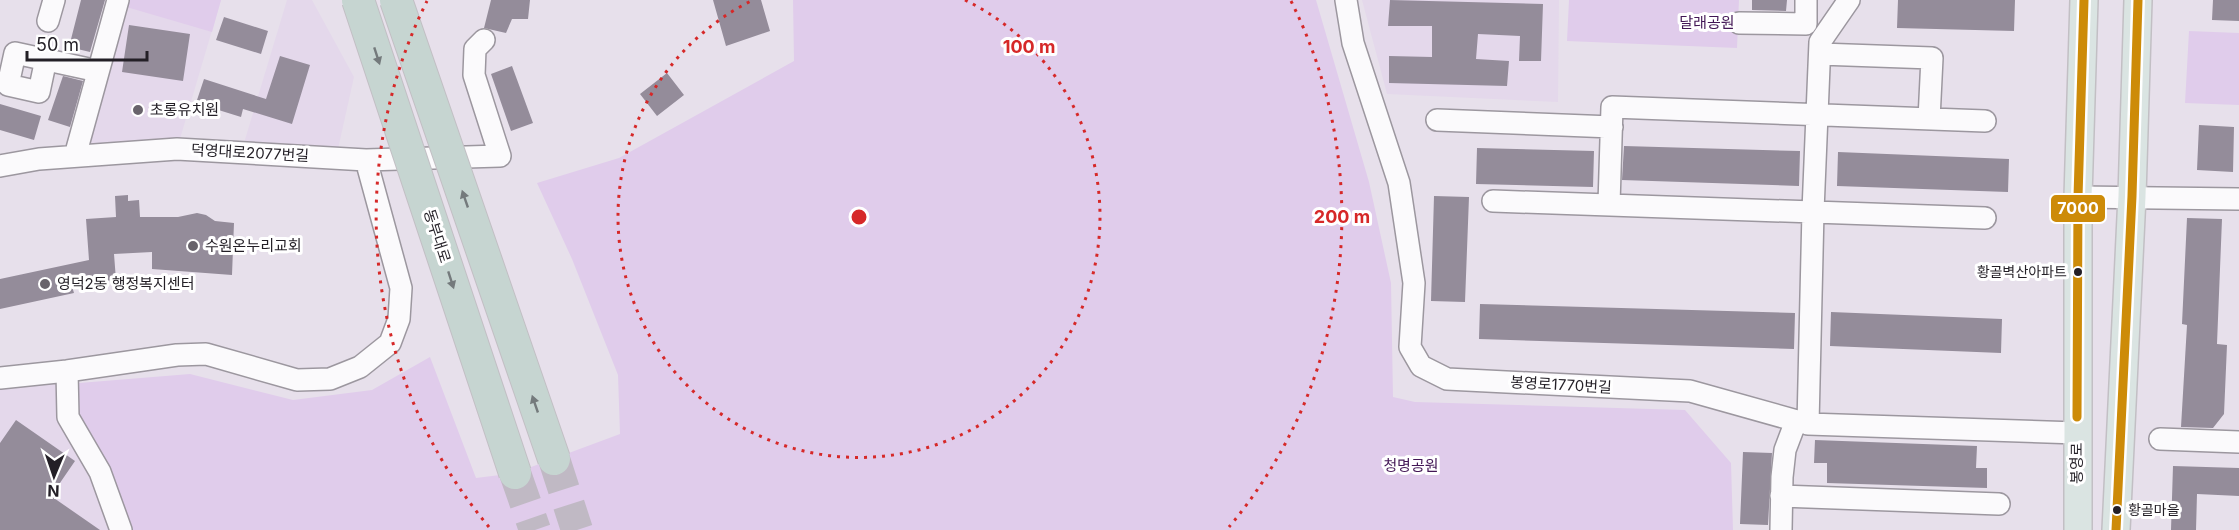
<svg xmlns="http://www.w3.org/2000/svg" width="2239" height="530" viewBox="0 0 2239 530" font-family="Inter,'Noto Sans KR',sans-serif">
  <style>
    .built { fill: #e4d8eb }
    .green { fill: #e0cceb }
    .building { fill: #948c9a }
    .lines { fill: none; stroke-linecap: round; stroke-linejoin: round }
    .highway-tunnel { stroke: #c0b9c4; stroke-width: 32; stroke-dasharray: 32 16; stroke-linecap: butt }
    .minor-casing { stroke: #9c979f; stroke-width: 24 }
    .major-casing { stroke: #c2bfc4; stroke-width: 30 }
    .minor { stroke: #fbfafc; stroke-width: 21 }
    .major { stroke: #dae4e2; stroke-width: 27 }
    .highway-bridge-casing { stroke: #c2bfc4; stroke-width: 34; stroke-linecap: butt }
    .highway-bridge { stroke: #c6d5d1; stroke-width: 32 }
    .bus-1-casing { stroke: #fff; stroke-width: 14 }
    .bus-1 { stroke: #cd8b08; stroke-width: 9 }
    .oneway { fill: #747a7c }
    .ring { fill: none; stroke: #d62828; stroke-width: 3; stroke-dasharray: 3 6 }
    .poi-dot { fill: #68636b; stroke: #fff; stroke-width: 2 }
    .bus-dot { fill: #231f26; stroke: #fff; stroke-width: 2 }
    .labels { text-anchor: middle; stroke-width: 6; stroke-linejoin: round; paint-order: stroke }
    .bus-label { font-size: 14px; fill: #231f26; stroke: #fff; text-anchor: end }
    .park-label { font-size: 15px; fill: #421655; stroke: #fff }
    .poi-label { font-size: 15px; fill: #231f26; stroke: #fff; text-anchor: start }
    .street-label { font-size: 15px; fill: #231f26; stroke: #fff }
    .centre { fill: #d62828; stroke: #fff; stroke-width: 3 }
    .ring-label { font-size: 18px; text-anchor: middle; font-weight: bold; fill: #d62828; stroke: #fff; stroke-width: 6; stroke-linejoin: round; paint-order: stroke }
    .line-badge { stroke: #fff; stroke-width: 2 }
    .badge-label { font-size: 16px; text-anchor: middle; font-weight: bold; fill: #fff }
  </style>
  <rect width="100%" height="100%" fill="#e7e0eb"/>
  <path class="built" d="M118,0H221L177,149L75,156Z
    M287,0H312L354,77L336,158L241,153Z
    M1362,0H1559L1558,102L1387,94Z
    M67,371L121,530H0V378Z"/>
  <path class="green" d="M124,0H221L212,32L123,6Z
    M793,0H1316L1369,182L1391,283L1393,397L1415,402L1685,410L1731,463L1733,530H121L67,384L190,374L293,400L372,390L430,357L476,478L515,473L620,434L618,375L572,259L537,183L619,158L794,61Z
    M1569,0H1739L1737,48L1567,41Z
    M2189,31L2239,33V105L2185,103Z"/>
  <path class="building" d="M81,0H105L90,52L69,47Z
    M491,0H530L528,19H512L506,33L484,28Z
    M713,0H761L770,31L726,46Z
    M1390,0L1543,4L1541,61H1519L1520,36L1478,34L1476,59L1509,61L1507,86L1389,83V56L1432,57V26H1388Z
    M1752,0H1787L1786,11L1752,10Z
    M1898,0H2015L2014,31L1897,28Z
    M2213,0H2239V21L2212,20Z
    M224,17L268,31L261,54L216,40Z
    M129,25L190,34L183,81L122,72Z
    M280,56L310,65L292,124L243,109L241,117L196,103L204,79L266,99Z
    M512,66L533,123L511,131L491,74Z
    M667,73L684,95L657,116L640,94Z
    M63,76L83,81L70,127L48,120Z
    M0,104L41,116L34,140L0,130Z
    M2199,125L2234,127L2233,172L2197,170Z
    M1624,146L1800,151L1799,186L1622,180Z
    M1477,148L1594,151L1593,187L1476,184Z
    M1838,152L2009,159L2008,192L1837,186Z
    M128,195V201L139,200L140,217H178L197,213L206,215L215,221L234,223L232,275L152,269V252L114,254L116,280L71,283L74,293L0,309V279L89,260L86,219L116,217L115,196Z
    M1434,196L1469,197L1465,302L1431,301Z
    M2187,218L2222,219L2217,344L2227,345L2224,414L2213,428L2181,427L2187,325L2182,324Z
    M1480,304L1795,313L1794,349L1479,339Z
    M1831,312L2002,319L2001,353L1830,346Z
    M16,420L75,461L51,496L100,530H0V443Z
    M1815,440L1977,446L1976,468H1987V488L1827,483V463H1814Z
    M1743,452L1772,453L1768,525L1740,524Z
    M2173,466L2239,468V496L2197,494L2196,530H2171Z"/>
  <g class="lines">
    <path class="highway-tunnel" d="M554,459L577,530
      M515,473L535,530"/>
    <g class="minor-casing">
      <path id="minor" d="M1346,0L1353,43L1399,183L1414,283L1410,347L1421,366L1447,379L1690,391L1808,424L2077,433
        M48,21L54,0
        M1739,23L1806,24V0
        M1820,54L1932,58L1929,119
        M46,59L39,92L8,85L15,53L98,71
        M1437,120L1612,127
        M75,156L118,0
        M0,166L39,159L177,149L366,160L500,156L474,75L475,49L484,40
        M2078,197L2239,199
        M1493,201L1985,218
        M1609,204L1612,107L1985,121
        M67,371L68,417L100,472L121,530
        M0,378L67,371L177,355L206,354L297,380L330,379L360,367L390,343L399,319L401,288L366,160
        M1808,424L1813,211L1820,42L1849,0
        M2160,439L2239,442
        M1781,496L1999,504
        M1781,530L1782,477L1785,450L1796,421"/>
    </g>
    <g class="major-casing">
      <path id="major" d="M2078,530V197L2084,0
        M2116,530L2132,196L2138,0"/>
    </g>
    <use href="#minor" class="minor"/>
    <use href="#major" class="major"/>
    <g class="highway-bridge-casing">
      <path id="highway-bridge" d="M358,0L515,473
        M396,0L554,459"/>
    </g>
    <use href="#highway-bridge" class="highway-bridge"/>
    <g class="bus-1-casing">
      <path id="bus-1" d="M2077,417L2078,197L2084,0
        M2116,530L2132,196L2138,0"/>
    </g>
    <use href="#bus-1" class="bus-1"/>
  </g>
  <defs><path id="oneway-solid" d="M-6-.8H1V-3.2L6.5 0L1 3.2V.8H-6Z" transform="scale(1.5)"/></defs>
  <g class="oneway">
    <use href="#oneway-solid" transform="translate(377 56) rotate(72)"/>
    <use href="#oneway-solid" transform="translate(465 199) rotate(-109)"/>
    <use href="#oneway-solid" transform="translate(451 280) rotate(72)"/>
    <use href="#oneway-solid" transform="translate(535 404) rotate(-109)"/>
  </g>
  <g class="ring">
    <path d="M965 0A241 241 0 1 1 753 0"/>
    <path d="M489 527A483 483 0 0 1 427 1M1291 1A483 483 0 0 1 1229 527"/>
  </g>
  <g class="poi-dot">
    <circle cx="138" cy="110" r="6"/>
    <circle cx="193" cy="246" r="6"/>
    <circle cx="45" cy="284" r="6"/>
  </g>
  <g class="bus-dot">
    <circle cx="2078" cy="272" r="5"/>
    <circle cx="2117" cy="510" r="5"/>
  </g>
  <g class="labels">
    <g class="bus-label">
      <text x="2067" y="277">황골벽산아파트</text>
      <text x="2128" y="515" text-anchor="start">황골마을</text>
    </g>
    <g class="park-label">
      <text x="1707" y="28">달래공원</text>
      <text x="1411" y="471">청명공원</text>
    </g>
    <g class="poi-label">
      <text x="150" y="115">초롱유치원</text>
      <text x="205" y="251">수원온누리교회</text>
      <text x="57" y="289">영덕2동 행정복지센터</text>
    </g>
    <g class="street-label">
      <text transform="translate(250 153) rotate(3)" y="5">덕영대로2077번길</text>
      <text transform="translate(437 236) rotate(72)" y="5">동부대로</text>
      <text transform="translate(1561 385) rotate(3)" y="5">봉영로1770번길</text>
      <text transform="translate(2077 463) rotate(-90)" y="5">봉영로</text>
    </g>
  </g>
  <circle cx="859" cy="217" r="9" class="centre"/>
  <g class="ring-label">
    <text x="1029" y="53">100 m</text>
    <text x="1342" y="223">200 m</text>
  </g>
  <rect class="line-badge" x="2050" y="194" width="56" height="29" rx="6" fill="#cd8b08"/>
  <g class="badge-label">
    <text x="2078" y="214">7000</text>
  </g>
  <g transform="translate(54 476) rotate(182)" stroke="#ffffff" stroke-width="4.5" paint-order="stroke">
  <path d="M0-4.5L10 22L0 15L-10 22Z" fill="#231f26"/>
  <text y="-9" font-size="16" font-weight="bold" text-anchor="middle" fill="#231f26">N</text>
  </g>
  <path d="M27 51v9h120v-9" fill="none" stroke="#231f26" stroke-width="3"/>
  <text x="36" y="51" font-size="18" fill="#231f26" stroke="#ffffff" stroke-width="4.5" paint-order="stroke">50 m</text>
</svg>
